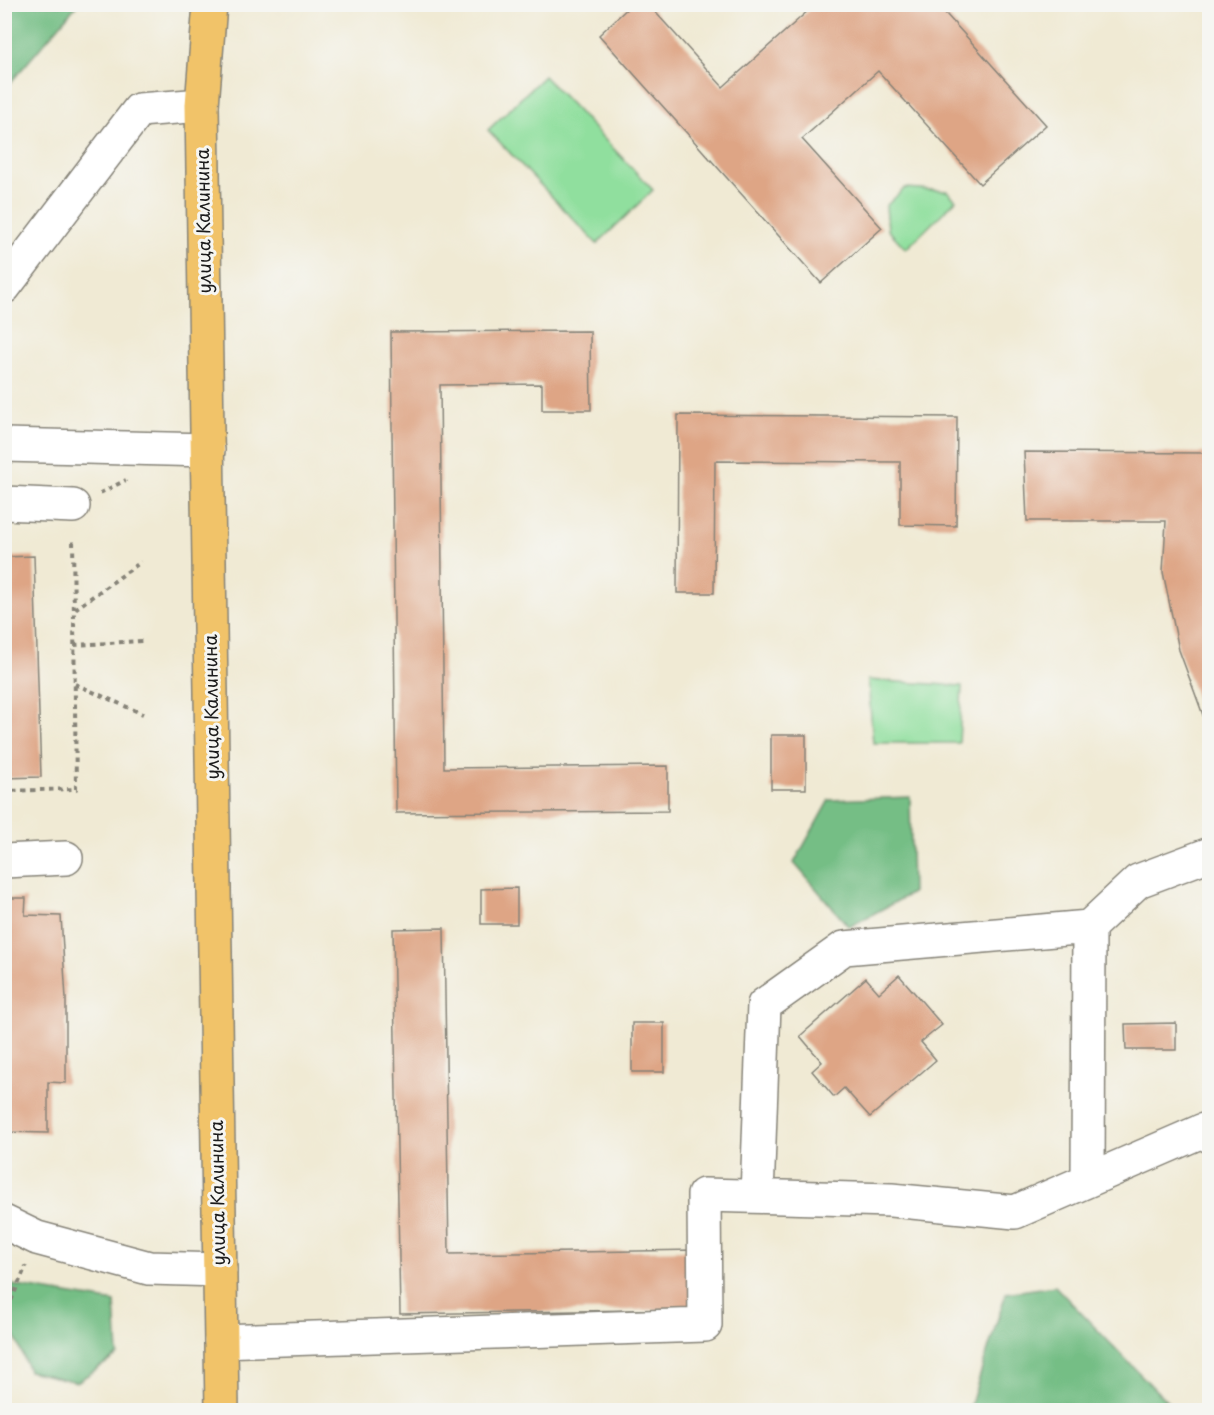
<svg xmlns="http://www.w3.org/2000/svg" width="1214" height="1415" viewBox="0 0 1214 1415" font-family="'Playpen Sans',sans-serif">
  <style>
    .green { fill: #90df9e; stroke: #567e5d; stroke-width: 1.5 }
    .forest { fill: #74be85; stroke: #486d50; stroke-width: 1.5 }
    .building { fill: #dea585 }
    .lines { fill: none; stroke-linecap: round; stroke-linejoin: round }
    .minor-casing { stroke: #868378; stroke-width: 36 }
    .major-casing { stroke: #868378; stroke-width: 36 }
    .path { stroke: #868378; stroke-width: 4; stroke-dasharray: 4.5 4.5; stroke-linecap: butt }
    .minor { stroke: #fff; stroke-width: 33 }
    .major { stroke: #f1c369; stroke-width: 33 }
    .labels { text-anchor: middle; stroke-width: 6; stroke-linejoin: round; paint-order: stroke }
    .street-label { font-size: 18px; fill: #1c1c1c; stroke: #f6f6f2 }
  </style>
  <rect width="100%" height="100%" fill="#f6f6f2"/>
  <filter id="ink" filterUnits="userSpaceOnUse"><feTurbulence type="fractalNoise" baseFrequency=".0167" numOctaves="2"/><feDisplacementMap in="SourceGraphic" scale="12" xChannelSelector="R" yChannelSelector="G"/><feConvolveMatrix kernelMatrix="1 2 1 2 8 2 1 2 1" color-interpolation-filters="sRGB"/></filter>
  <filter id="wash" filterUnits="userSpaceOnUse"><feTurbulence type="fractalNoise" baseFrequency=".008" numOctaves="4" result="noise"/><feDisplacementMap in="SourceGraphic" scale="24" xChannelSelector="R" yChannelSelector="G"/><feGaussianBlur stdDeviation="1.35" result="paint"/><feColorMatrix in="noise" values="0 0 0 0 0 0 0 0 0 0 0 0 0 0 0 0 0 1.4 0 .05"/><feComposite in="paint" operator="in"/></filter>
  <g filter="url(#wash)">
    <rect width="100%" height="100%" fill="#f0ead4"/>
    <path class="green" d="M544,76L653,190L597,244L488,130Z
      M905,188L947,191L956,200L906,249L888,230L886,206Z
      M868,680L962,686L959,743H873Z"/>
    <path class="forest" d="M5,4L77,5L5,89L4,5Z
      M910,797L912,893L849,927L794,863L829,800Z
      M12,1285L115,1302L118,1355L77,1382L29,1371L13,1331L5,1325V1286Z
      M1055,1286L1175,1410H969L1006,1293Z"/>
    <g id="blocks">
      <path class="building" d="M632,4H648L723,87L810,9L806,4H937L1046,125L980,184L878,71L802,139L882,228L821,283L599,35Z
        M590,331L591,410H542V384L440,385L444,768L668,766V811L396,813L391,332Z
        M678,415L957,417L956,526L900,525V462L715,461L714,593H677Z
        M1024,452L1210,453V734L1179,650L1163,572L1166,521H1027Z
        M34,556L41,777L4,778V557Z
        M771,735H806V789H771Z
        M517,888V924H481V889Z
        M4,898H26L25,915L61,916L66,999V1083L48,1082V1133L4,1132Z
        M444,928L449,1254L696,1250L697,1309L400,1314L393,929Z
        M899,975L942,1025L921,1042L936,1060L870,1117L844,1088L834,1097L812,1071L822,1062L800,1036L866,978L879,993Z
        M632,1023H664V1072H632Z
        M1176,1023V1050H1126L1125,1024Z"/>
    </g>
  </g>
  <g filter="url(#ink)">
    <use href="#blocks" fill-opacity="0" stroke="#868378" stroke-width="1.5"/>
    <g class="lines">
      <g class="minor-casing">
        <path id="minor" d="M4,287L139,110L202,105
          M4,445L208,450
          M4,503L73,506
          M4,861L66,858
          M1089,927L1138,881L1210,854
          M757,1196L764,1005L844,948L1089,927L1088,1180
          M4,1222L37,1238L149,1268L220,1270
          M221,1341L705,1325L704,1195L891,1200L1015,1212L1204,1130L1201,1131L1210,1136"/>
      </g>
      <g class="major-casing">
        <path id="major" d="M210,4L202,105L222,1410"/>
      </g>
      <path class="path" d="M100,493L126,480
        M75,609L141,562
        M74,645L142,641
        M75,684L143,714
        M4,791L76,789L73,537
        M4,1317L26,1266"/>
      <use href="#minor" class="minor"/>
      <use href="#major" class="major"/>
    </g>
  </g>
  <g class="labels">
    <g class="street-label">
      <text transform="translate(204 221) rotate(-91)" y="6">улица Калинина</text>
      <text transform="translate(212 707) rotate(-91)" y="6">улица Калинина</text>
      <text transform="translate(218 1193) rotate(-91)" y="6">улица Калинина</text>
    </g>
  </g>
  <rect width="1214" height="1415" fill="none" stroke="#f6f6f2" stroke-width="24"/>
</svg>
